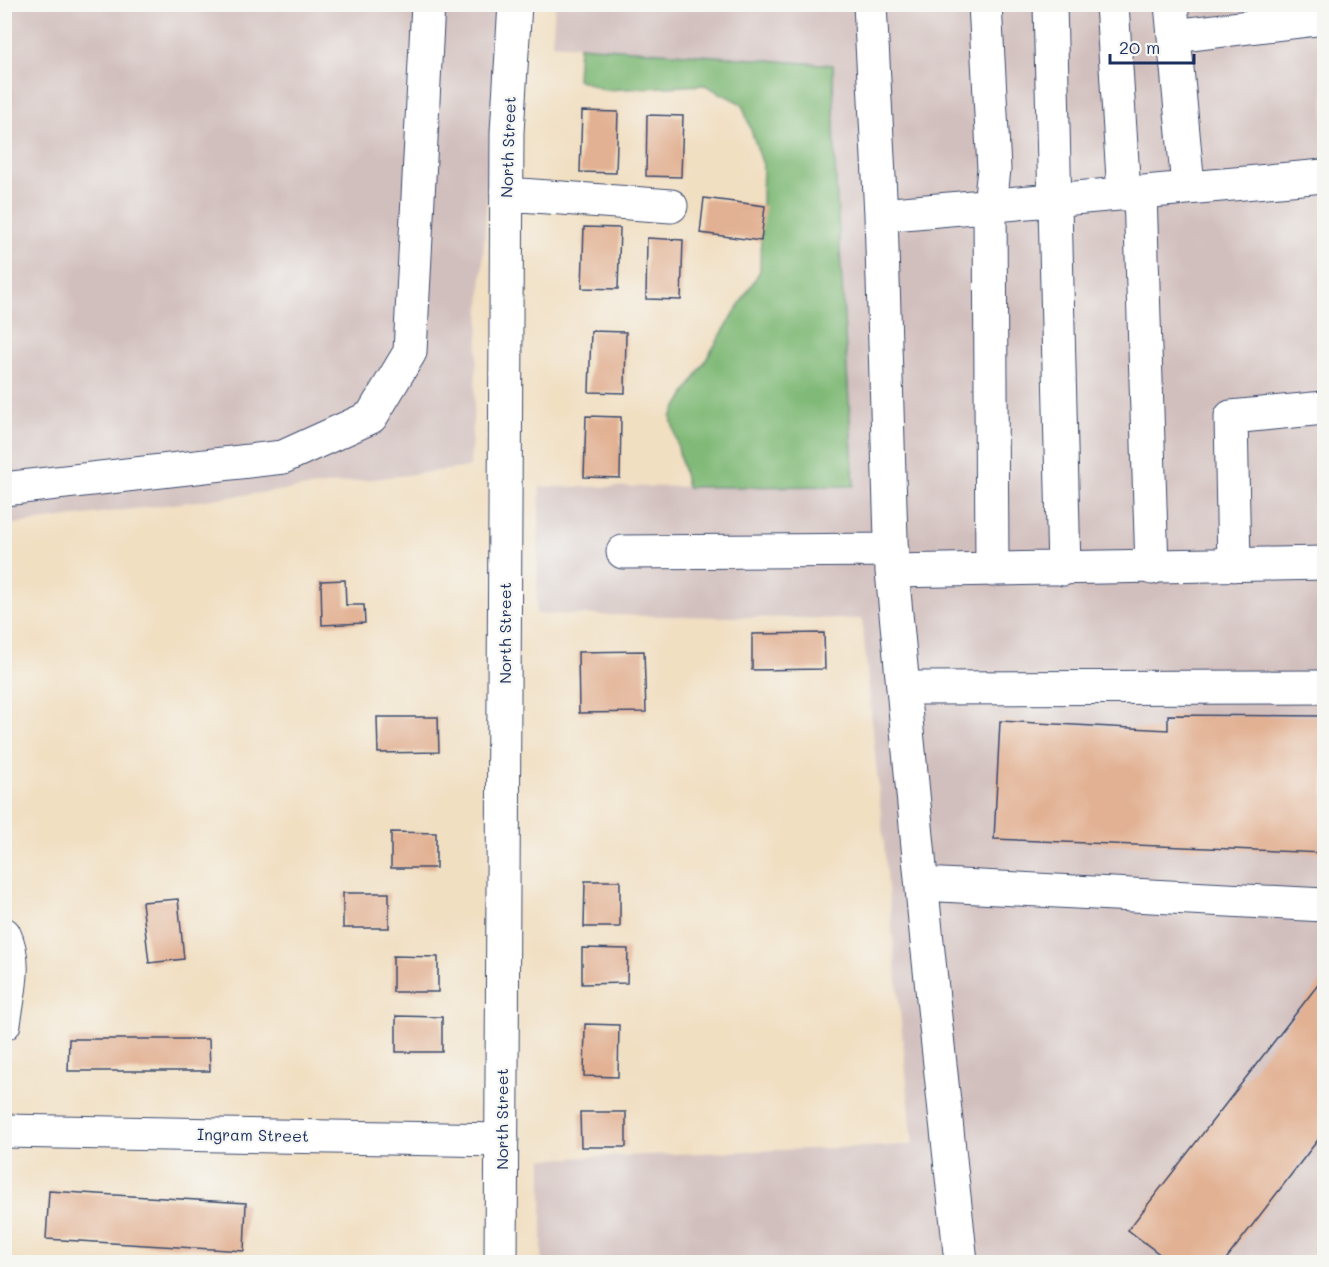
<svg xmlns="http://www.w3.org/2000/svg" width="1329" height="1267" viewBox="0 0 1329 1267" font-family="Mali,sans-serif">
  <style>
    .industrial { fill: #d1bfbd }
    .forest { fill: #81ba78; stroke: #4e746b; stroke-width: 1.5 }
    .building { fill: #e2b193 }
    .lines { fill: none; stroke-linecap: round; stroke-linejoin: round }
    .minor-casing { stroke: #3b496d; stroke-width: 35 }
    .minor { stroke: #fff; stroke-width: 33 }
    .labels { text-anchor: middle; stroke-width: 4.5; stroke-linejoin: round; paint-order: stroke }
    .street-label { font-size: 16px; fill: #1b2f5e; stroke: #f6f6f2 }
  </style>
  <rect width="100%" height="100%" fill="#f6f6f2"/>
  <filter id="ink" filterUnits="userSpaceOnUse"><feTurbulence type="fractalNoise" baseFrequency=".0167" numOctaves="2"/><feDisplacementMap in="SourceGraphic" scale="12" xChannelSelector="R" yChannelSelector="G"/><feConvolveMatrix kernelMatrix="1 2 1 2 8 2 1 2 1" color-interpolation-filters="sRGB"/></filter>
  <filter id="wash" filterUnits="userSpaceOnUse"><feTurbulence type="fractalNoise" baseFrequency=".008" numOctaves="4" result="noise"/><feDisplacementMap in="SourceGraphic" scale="24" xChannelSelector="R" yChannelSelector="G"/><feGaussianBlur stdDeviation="1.35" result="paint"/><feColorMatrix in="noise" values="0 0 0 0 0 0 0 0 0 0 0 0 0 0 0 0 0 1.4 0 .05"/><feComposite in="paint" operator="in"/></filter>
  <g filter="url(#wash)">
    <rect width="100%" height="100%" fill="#f1dfc2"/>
    <path class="industrial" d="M4,5H499L470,467L5,525Z
      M555,5H1324V1262H542V1159L913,1145L862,619L536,614L540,487L854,486L835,166L833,65L552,44Z"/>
    <path class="forest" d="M579,46L833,65L835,166L854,486L687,487L671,417L760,271L763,165L742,104L705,85L604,90L577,79Z"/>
    <g id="blocks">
      <path class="building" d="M582,111L618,112L616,173L580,172Z
        M647,115L683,116L681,177L646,176Z
        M704,198L765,206L761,241L700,233Z
        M584,227L620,228L618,289L582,288Z
        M647,238L683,240L681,300L646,299Z
        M591,331L626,332L625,393L589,392Z
        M586,416L621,417L620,478L584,477Z
        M345,580L346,605H364L365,623L322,625L321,581Z
        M824,633L825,669L752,670V634Z
        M644,651L646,712L579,713L578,652Z
        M1168,715L1324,716V853L994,839L1000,721L1168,730Z
        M377,717H438L439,752L378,753Z
        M391,832L436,833V868H391Z
        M585,881H620V927H584Z
        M343,893H389V928H343Z
        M178,899L184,959L149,963L142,902Z
        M582,948L628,949L627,983L582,984Z
        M393,956L438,957V992H393Z
        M1324,977V1132L1224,1262H1170L1128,1230Z
        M396,1016L442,1017V1052H396Z
        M585,1024L619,1025L618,1077L584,1076Z
        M69,1039H209L210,1071H68Z
        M580,1112H626V1147H581Z
        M49,1191L246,1203L244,1251L46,1239Z"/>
    </g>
  </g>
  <g filter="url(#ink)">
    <use href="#blocks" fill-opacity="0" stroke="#3b496d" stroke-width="1.5"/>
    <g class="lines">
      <g class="minor-casing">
        <path id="minor" d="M870,4L881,215L892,571L927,942L961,1262
          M985,4L994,169L990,205L992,570
          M1050,4L1064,569
          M1112,4L1124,194
          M1171,4L1188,187
          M1174,36L1324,18
          M1140,193L1152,568
          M507,194L671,206
          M881,215L1324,176
          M4,489L283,457L371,417L410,352L428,4
          M623,552L892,550
          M1234,565L1231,417L1324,408
          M892,571L1324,563
          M903,688L1324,687
          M922,884L1324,905
          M4,934C18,963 8,993 4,1024
          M4,1131L502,1140
          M501,1262L507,132L515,4"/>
      </g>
      <use href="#minor" class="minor"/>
    </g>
  </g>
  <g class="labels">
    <g class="street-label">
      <text transform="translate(508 147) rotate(-88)" y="6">North Street</text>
      <text transform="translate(505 633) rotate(-90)" y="6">North Street</text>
      <text transform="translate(502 1119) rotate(-90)" y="6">North Street</text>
      <text transform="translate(253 1135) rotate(1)" y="6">Ingram Street</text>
    </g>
  </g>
  <rect width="1329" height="1267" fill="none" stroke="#f6f6f2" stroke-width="24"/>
  <path d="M1110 54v9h84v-9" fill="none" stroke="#1b2f5e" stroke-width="3"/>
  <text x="1119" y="54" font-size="18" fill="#1b2f5e" stroke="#f6f6f2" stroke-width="4.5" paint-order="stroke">20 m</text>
</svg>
